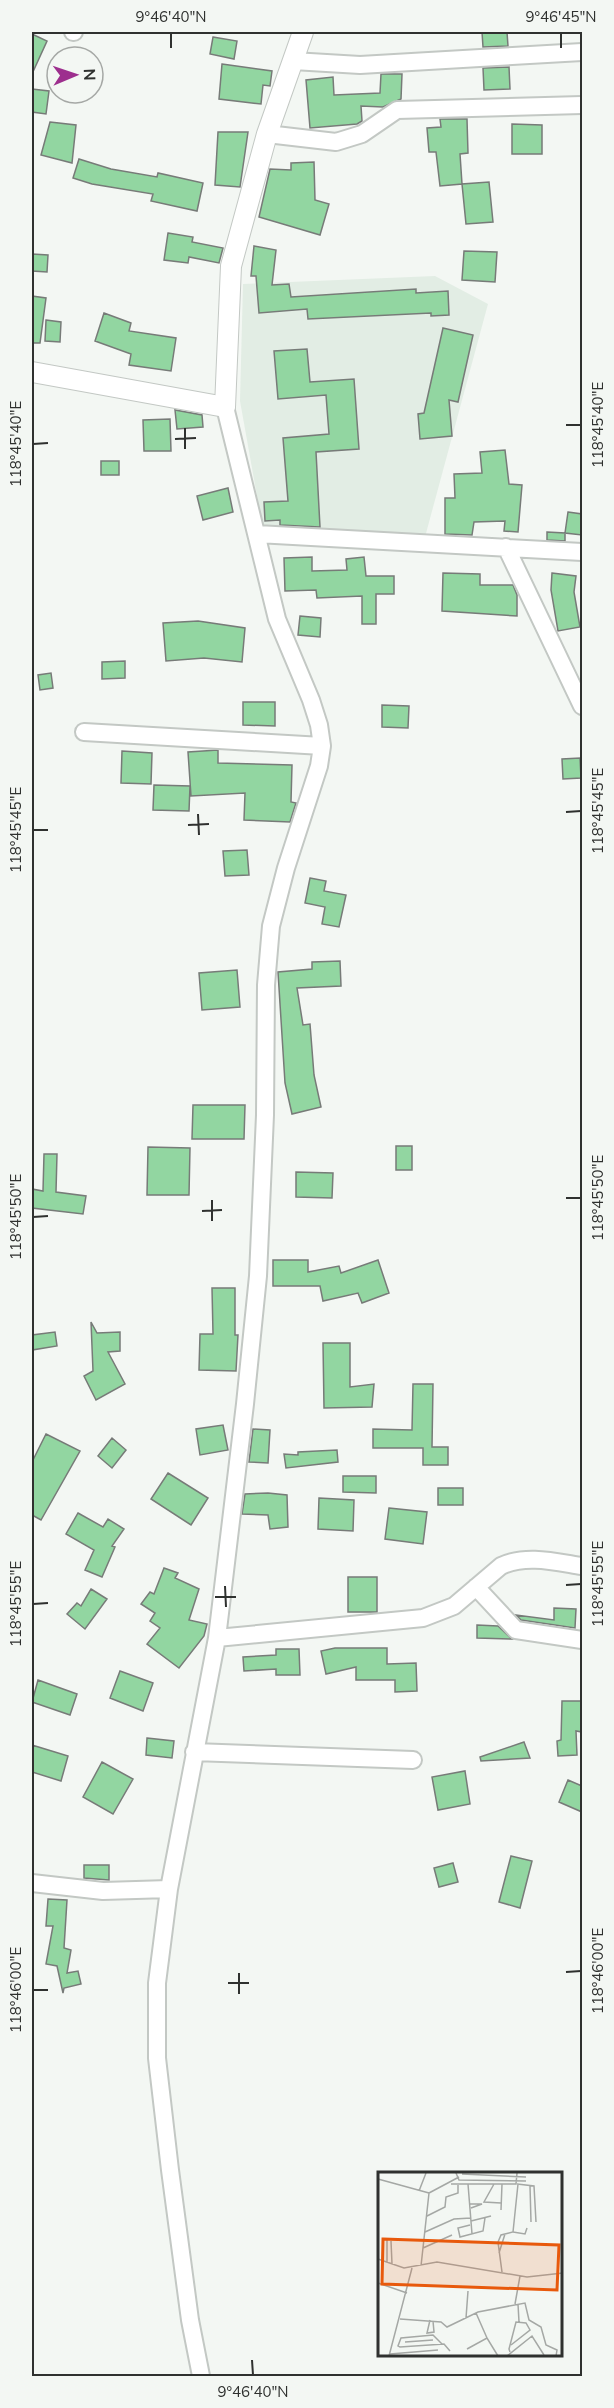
<svg xmlns="http://www.w3.org/2000/svg" width="614" height="2408" viewBox="0 0 614 2408" font-family="Mulish,sans-serif">
  <style>
    .built { fill: #e2ede4 }
    .building { fill: #92d6a1; stroke: #777b78; stroke-width: 1.5 }
    .lines { fill: none; stroke-linecap: round; stroke-linejoin: round }
    .minor-casing { stroke: #c3c8c4; stroke-width: 20 }
    .tertiary-casing { stroke: #c3c8c4; stroke-width: 22 }
    .minor { stroke: #fff; stroke-width: 16 }
    .tertiary { stroke: #fff; stroke-width: 20 }
    .ticks { fill: none; stroke: #2f312f; stroke-width: 2 }
    .inset-road { fill: none; stroke: #a5a8a5; stroke-width: 1.5 }
    .view { fill: #e8590c; fill-opacity: 0.15; stroke: #e8590c; stroke-width: 3 }
    .inset-edge { fill: none; stroke: #2f312f; stroke-width: 3 }
    .neatline { fill: none; stroke: #2f312f; stroke-width: 2 }
    .ticks-label { font-size: 15px; text-anchor: middle; fill: #2f312f }
  </style>
  <rect width="100%" height="100%" fill="#f3f7f3"/>
  <path class="built" d="M435,276L488,304L425,537L267,528L262,524L240,401L243,284Z"/>
  <path class="building" d="M482,32H507L508,46L483,47Z
    M32,34L47,41L32,74Z
    M213,37L237,41L234,59L210,54Z
    M222,64L272,71L270,86L263,85L261,104L219,99Z
    M509,67L510,89L484,90L483,68Z
    M381,74H402L401,99L383,107L361,106L362,121L357,124L310,128L306,80L333,77L334,95L380,93Z
    M32,89L49,91L46,114L32,112Z
    M440,119H467L468,153L460,154L462,184L440,186L436,152H429L427,128L441,127Z
    M50,122L76,125L72,163L41,155Z
    M512,124L542,125V154H512Z
    M218,132H248L240,187L215,185Z
    M79,159L111,169L157,177L158,173L203,183L197,211L151,201L153,194L92,184L73,178Z
    M314,162L315,200L329,204L320,235L259,217L270,169L291,170V163Z
    M489,182L493,222L466,224L462,184Z
    M168,233L193,237L192,242L223,248L219,263L189,257L188,263L164,260Z
    M254,246L276,250L272,285L289,284L291,297L416,289V293L448,291L449,315L431,316V313L308,319L307,309L259,313L256,276H251Z
    M464,251L497,252L495,282L462,280Z
    M32,254L48,255L47,272L32,271Z
    M32,296L46,298L40,343H32Z
    M104,313L131,323L129,331L176,338L171,371L129,365L131,354L95,341Z
    M46,320L61,322L60,342L45,341Z
    M443,328L473,335L458,402L449,400L452,436L420,439L418,414L424,413Z
    M307,349L310,382L354,379L359,449L316,452L320,527L280,525V520L265,521L264,502L288,501L283,438L329,434L326,395L278,399L274,351Z
    M175,410L202,415L203,427L177,429Z
    M170,419L171,451H144L143,420Z
    M505,450L509,484L522,485L518,532L504,531L505,521L474,522L472,535L445,534V498H455L454,474L482,473L480,452Z
    M101,461H119V475H101Z
    M228,488L233,512L203,520L197,496Z
    M568,512L582,514V535L565,533Z
    M547,532L565,533V541L547,540Z
    M312,557V571L347,570L346,559L364,557L366,576H394V594H376V624H362V596L317,598L316,590L285,591L284,558Z
    M443,573L480,574V585H513L517,595V616L442,611Z
    M552,573L576,576L574,592L580,627L558,631L551,590Z
    M300,616L321,618L320,637L298,635Z
    M198,621L245,628L242,662L204,658L166,661L163,623Z
    M125,661V678L102,679V662Z
    M51,673L53,688L40,690L38,675Z
    M243,702H275V726L243,725Z
    M382,705L409,706L408,728L382,727Z
    M218,750V763L292,765L291,802L296,803L290,822L244,820L245,793L191,796L188,752Z
    M122,751L152,753L151,784L121,783Z
    M580,758L581,778L563,779L562,759Z
    M154,785L190,786L189,811L153,810Z
    M247,850L249,875L225,876L223,851Z
    M310,878L326,881L324,891L346,895L339,927L322,924L325,907L305,903Z
    M340,961L341,986L297,988L303,1025L310,1024L314,1075L321,1107L292,1114L285,1083L278,972L312,969V962Z
    M237,970L240,1007L202,1010L199,973Z
    M193,1105H245L244,1139H192Z
    M396,1146H412V1170H396Z
    M148,1147L190,1148L189,1195H147Z
    M44,1154H57L56,1192L86,1196L83,1214L32,1208V1189L43,1191Z
    M296,1172L333,1173L332,1198L296,1197Z
    M273,1260H308V1272L339,1266L341,1273L378,1260L389,1293L362,1303L358,1293L323,1301L320,1286H273Z
    M212,1288H235V1335H238L236,1371L199,1370L200,1334H213Z
    M91,1322L97,1333L120,1332V1351L108,1352L125,1384L96,1400L84,1376L93,1371Z
    M55,1332L57,1346L32,1350V1335Z
    M323,1343H350V1387L374,1384L372,1407L324,1408Z
    M413,1384H433L432,1447H448V1465H423V1448H373V1429L412,1430Z
    M223,1425L228,1450L200,1455L196,1429Z
    M253,1429L270,1430L268,1463L249,1462Z
    M46,1434L80,1451L41,1520L32,1515V1462Z
    M112,1438L126,1450L112,1468L98,1456Z
    M337,1450L338,1462L286,1468L284,1454L298,1455V1452Z
    M168,1473L208,1498L191,1525L151,1499Z
    M343,1476H376V1493L343,1492Z
    M438,1488H463V1505H438Z
    M268,1493L287,1495L288,1527L270,1529L268,1515L242,1514L245,1494Z
    M319,1498L354,1500L353,1531L318,1529Z
    M389,1508L427,1512L423,1544L385,1539Z
    M78,1513L103,1527L108,1519L124,1529L112,1546L115,1547L102,1577L85,1570L94,1550L66,1534Z
    M164,1568L178,1573L175,1578L199,1589L189,1620L207,1624L204,1636L179,1668L147,1644L160,1628L150,1621L155,1613L141,1604L150,1592L154,1594Z
    M348,1577H377V1612H348Z
    M91,1589L107,1599L85,1629L67,1614L77,1603L81,1606Z
    M554,1608L576,1609L575,1628L521,1620L516,1615L554,1620Z
    M477,1625L498,1626L512,1639L477,1638Z
    M335,1648H387V1664L416,1663L417,1691L395,1692V1680H356V1667L326,1674L321,1651Z
    M276,1649H299L300,1675H276V1669L244,1671L243,1657L276,1655Z
    M120,1671L153,1683L143,1711L110,1698Z
    M38,1680L77,1694L70,1715L32,1702Z
    M562,1701H582V1732L576,1731L577,1755L558,1756L557,1741L561,1740Z
    M147,1738L174,1741L172,1758L146,1755Z
    M524,1742L530,1758L481,1761L480,1757Z
    M32,1745L68,1756L61,1781L32,1772Z
    M102,1762L133,1779L113,1814L83,1797Z
    M465,1771L470,1804L438,1810L432,1777Z
    M568,1780L582,1786V1812L559,1802Z
    M511,1856L532,1861L520,1908L499,1902Z
    M453,1863L458,1882L439,1887L434,1868Z
    M84,1865H109V1880L84,1878Z
    M48,1899L67,1900L64,1948L71,1950L67,1973L78,1971L81,1984L64,1988L63,1993L57,1966L46,1964L53,1926H46Z"/>
  <g class="lines">
    <g class="minor-casing">
      <path id="minor" d="M73,32H74
        M293,61L360,65L582,52
        M267,134L336,142L362,134L397,110L582,105
        M257,534L582,552
        M506,547L582,706
        M84,732L322,746
        M476,1587L516,1630L582,1640
        M217,1638L423,1618L454,1606L501,1566C526,1554 556,1562 582,1566
        M194,1752L413,1760
        M32,1883L103,1891L169,1889
        M201,2376L190,2320L170,2170L157,2058V1983L169,1889L217,1638L245,1404L258,1276L265,1115L266,985L271,926L286,868L319,766L322,746L319,725L311,700L277,619L225,407"/>
    </g>
    <g class="tertiary-casing">
      <path id="tertiary" d="M32,372L225,407L231,266L267,134L303,32"/>
    </g>
    <use href="#minor" class="minor"/>
    <use href="#tertiary" class="tertiary"/>
  </g>
  <path class="ticks" d="M171,33V48M561,33V48M566,425H581M185,428V449M175,439L196,438M33,444L48,443M566,812L581,811M198,814L199,835M188,825L209,824M33,830H48M566,1198H581M212,1200V1221M202,1211L222,1210M33,1217L48,1216M566,1585L581,1584M225,1586L226,1607M215,1597H236M33,1604L48,1603M566,1972L581,1971M239,1973V1994M228,1983H249M33,1990H48M252,2360L253,2375"/>
  <g transform="translate(378 2172)">
    <rect width="184" height="184" fill="#f3f7f3"/>
    <path class="inset-road" d="M78,1L81,8L148,9M84,2L148,5M0,7L51,21M73,12H138L139,1M90,12L94,62M116,12L106,30L123,31M139,12L156,14L158,50M152,14L153,50M41,19L48,1M51,21L81,5M92,32H104L93,36M123,38L124,12M49,44L67,35L68,25L80,21V13M93,49L113,44M92,53L80,56L82,65L105,59L107,46M47,60L76,47L93,46M135,60L147,62L149,56M13,69L14,92M45,76L74,63M121,81L127,62M0,87L26,96L59,90L149,105L185,101M9,90V67M43,94L51,21M124,100L120,70L123,63L135,60L140,12M0,111L29,121M137,132L142,104M140,132L141,150M98,141L109,166M88,146L90,119M22,147L63,150L69,155L100,140L147,131L151,148L163,155L168,173L179,178L178,184M52,148L49,161L56,160L55,149M27,170L55,168M64,172L55,163L23,166L20,174L22,175L66,172L72,179M89,177L109,166L120,184M132,180L131,177L138,150L148,151L152,158L133,173M12,182L60,178M11,184L34,96M129,184L154,164L166,183"/>
    <path class="view" d="M5,67L181,73L179,118L4,112Z"/>
    <rect width="184" height="184" class="inset-edge"/>
  </g>
  <rect width="614" height="2408" fill="none" stroke="#f3f7f3" stroke-width="66"/>
  <g transform="translate(75 75) rotate(88)"><circle r="28" fill="#f3f7f3" stroke="#a5a8a5" stroke-width="1.5"/>
  <path d="M0-4.5L10 22L0 15L-10 22Z" fill="#9d2f8e"/>
  <text y="-9" font-size="16" font-weight="bold" text-anchor="middle" fill="#2f312f">N</text>
  </g>
  <rect x="33" y="33" width="548" height="2342" class="neatline"/>
  <g class="ticks-label">
    <text x="171" y="22">9°46'40"N</text>
    <text x="561" y="22">9°46'45"N</text>
    <text transform="translate(598 425) rotate(-90)" y="5">118°45'40"E</text>
    <text transform="translate(16 444) rotate(-90)" y="5">118°45'40"E</text>
    <text transform="translate(598 811) rotate(-90)" y="5">118°45'45"E</text>
    <text transform="translate(16 830) rotate(-90)" y="5">118°45'45"E</text>
    <text transform="translate(598 1198) rotate(-90)" y="5">118°45'50"E</text>
    <text transform="translate(16 1217) rotate(-90)" y="5">118°45'50"E</text>
    <text transform="translate(598 1584) rotate(-90)" y="5">118°45'55"E</text>
    <text transform="translate(16 1604) rotate(-90)" y="5">118°45'55"E</text>
    <text transform="translate(598 1971) rotate(-90)" y="5">118°46'00"E</text>
    <text transform="translate(16 1990) rotate(-90)" y="5">118°46'00"E</text>
    <text x="253" y="2397">9°46'40"N</text>
  </g>
</svg>
